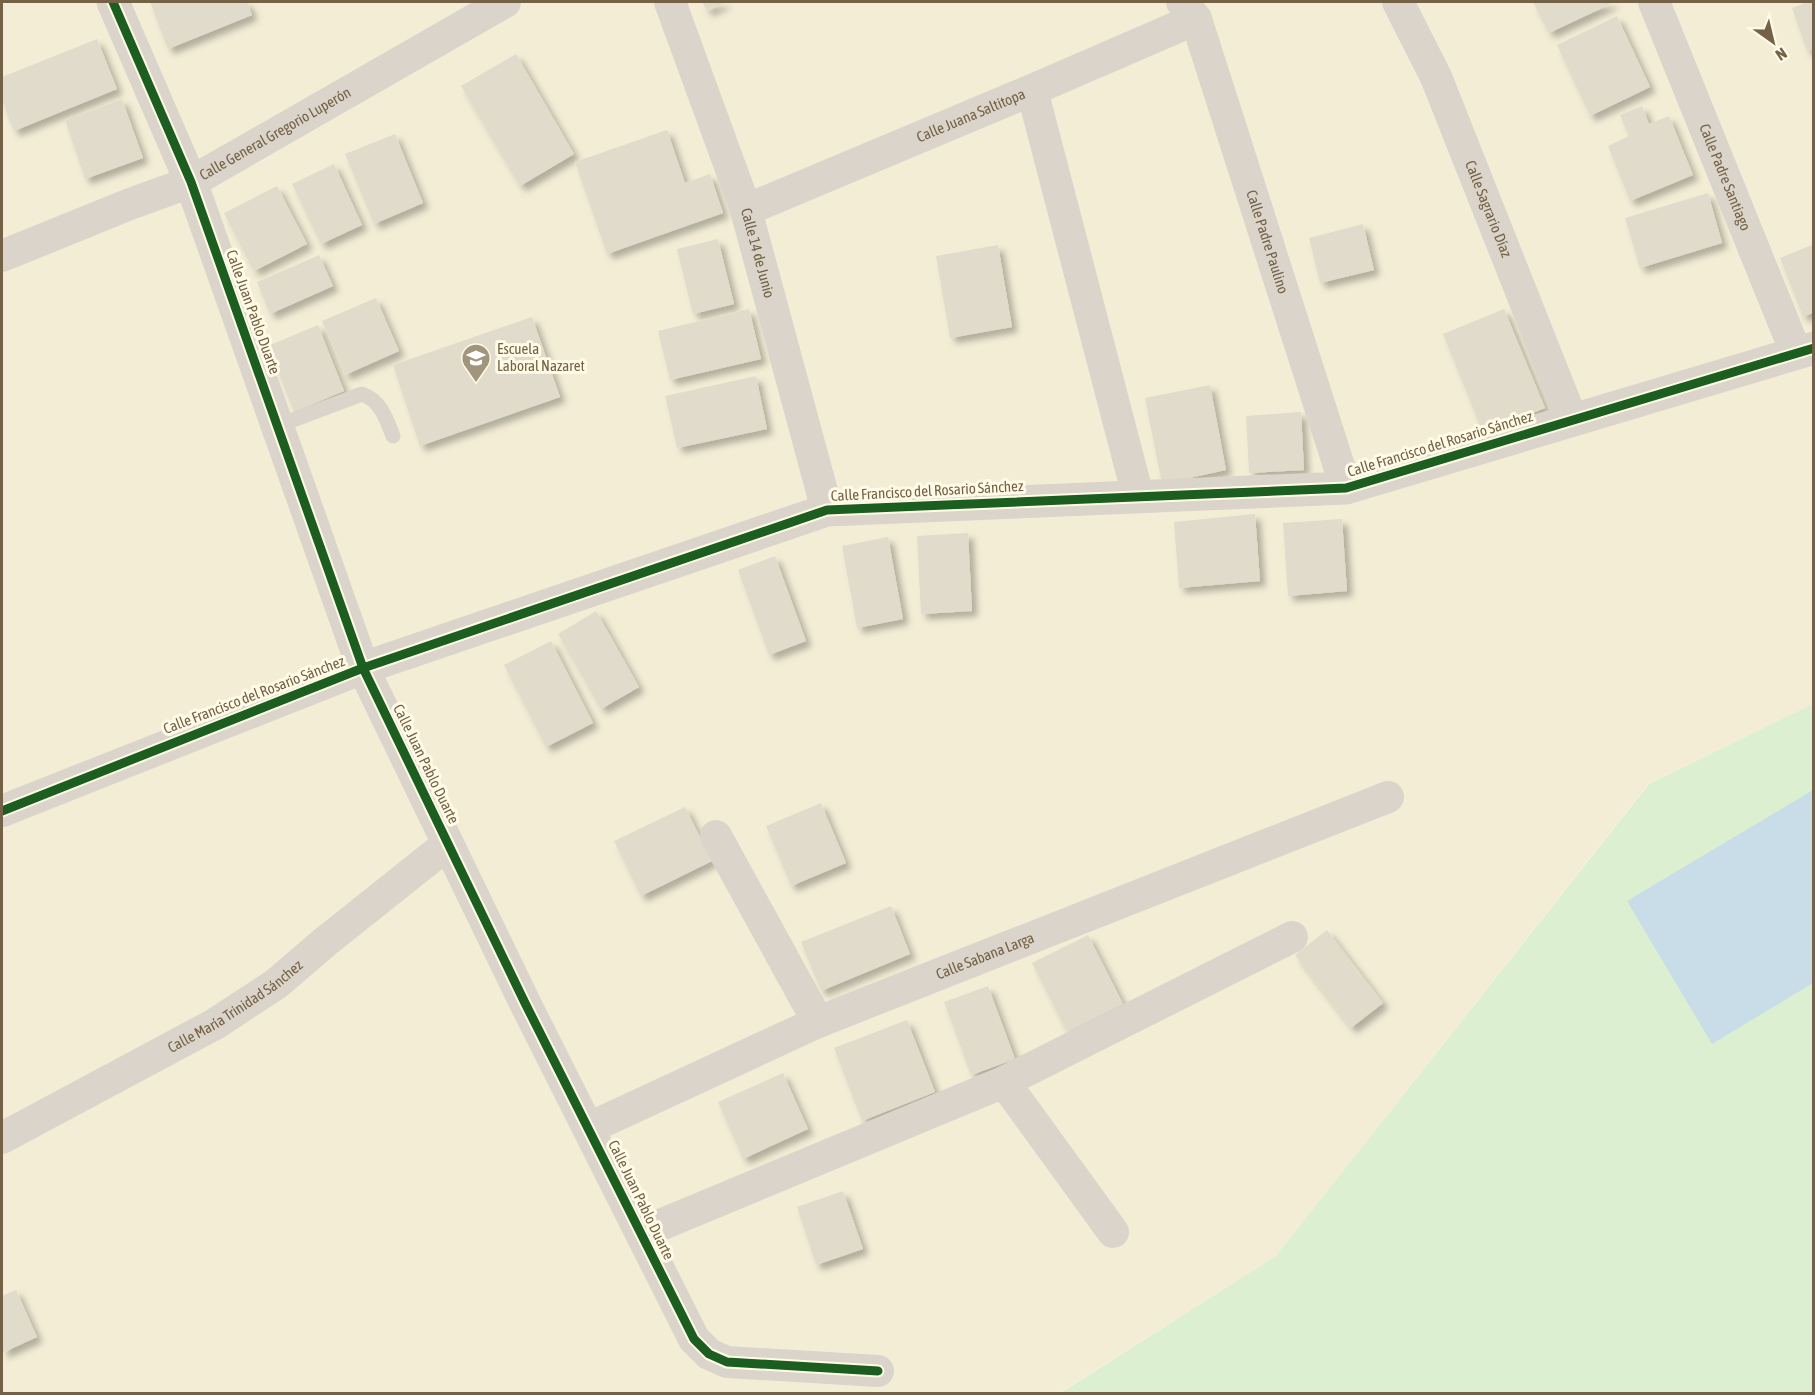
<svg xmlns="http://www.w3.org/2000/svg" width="1815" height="1395" viewBox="0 0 1815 1395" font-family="'Asap Condensed',sans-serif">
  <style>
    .residential { fill: #f3edd6 }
    .green { fill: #dcefd0 }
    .water { fill: #c8dde7 }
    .building { fill: #e1dbcb; filter: url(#shadow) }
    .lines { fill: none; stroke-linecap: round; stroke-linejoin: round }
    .lane { stroke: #dad4cb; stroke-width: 15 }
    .street { stroke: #dad4cb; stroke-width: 32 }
    .secondary { stroke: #dad4cb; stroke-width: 33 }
    .cycleway-casing { stroke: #fffbe7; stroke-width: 13 }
    .cycleway { stroke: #1b5e20; stroke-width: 9 }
    .labels { text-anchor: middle; stroke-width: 6; stroke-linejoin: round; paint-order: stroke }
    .street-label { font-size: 15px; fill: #756246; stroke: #fffbe7 }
    .poi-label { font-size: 15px; fill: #756246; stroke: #fffbe7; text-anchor: start }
  </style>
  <defs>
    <filter id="shadow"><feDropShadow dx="5.5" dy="5.5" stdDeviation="3" flood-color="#0004"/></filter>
  </defs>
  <rect width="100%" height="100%" fill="#f7f4e6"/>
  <path class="residential" d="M2,2H1813V704L1648,784L1276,1256L1059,1393L2,1394Z"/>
  <path class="green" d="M1813,704V1393L1059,1394L1276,1256L1649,784Z"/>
  <path class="water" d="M1813,790V983L1712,1044L1627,901Z"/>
  <path class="building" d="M150,2H247L252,15L168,49Z
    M702,2H727L707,11Z
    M1533,2H1615L1549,33Z
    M1808,2H1814V49L1807,51L1792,8Z
    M1617,16L1650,87L1590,116L1557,45Z
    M97,39L117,89L14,131L2,100V77Z
    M516,54L574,154L520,186L461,86Z
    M122,99L143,158L85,179L65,120Z
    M1642,106L1649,124L1669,116L1693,175L1630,201L1608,146L1629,136L1620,115Z
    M667,130L685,183L710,174L723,213L607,254L575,162Z
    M395,134L423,203L374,224L345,154Z
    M334,164L362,225L321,244L292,184Z
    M277,186L307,244L254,271L224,213Z
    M1708,193L1722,243L1640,268L1625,218Z
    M1363,224L1374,270L1320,283L1309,238Z
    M718,239L734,304L693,314L677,249Z
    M1814,244V312L1803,317L1780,258Z
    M998,245L1012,327L950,338L936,256Z
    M319,255L333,286L270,314L257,282Z
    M376,298L399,351L345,375L322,321Z
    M749,309L761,359L670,380L658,331Z
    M1504,309L1545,408L1483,433L1443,334Z
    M532,317L560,397L420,446L393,365Z
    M318,325L344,391L294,412L268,346Z
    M756,376L767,429L677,448L665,396Z
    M1210,385L1226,470L1162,484L1145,398Z
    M1301,412L1304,470L1249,473L1246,416Z
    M1255,514L1260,581L1179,588L1174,522Z
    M1342,519L1347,591L1288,596L1283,523Z
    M968,533L972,611L921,614L917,536Z
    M888,537L903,619L857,628L842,546Z
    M775,556L806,641L769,655L738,570Z
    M596,611L639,687L601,709L558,634Z
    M551,641L593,723L546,747L504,665Z
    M821,803L846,863L791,886L766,826Z
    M685,807L712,861L641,896L614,841Z
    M891,906L910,954L821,991L801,942Z
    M1327,930L1383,1003L1351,1028L1295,955Z
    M1088,935L1123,1004L1067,1032L1032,963Z
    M988,986L1015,1059L971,1075L944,1002Z
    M907,1020L935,1092L862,1121L834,1048Z
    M783,1073L808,1129L743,1159L718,1102Z
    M843,1191L863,1249L816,1265L797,1207Z
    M16,1290L37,1337L2,1353V1296Z"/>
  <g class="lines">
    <path class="lane" d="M277,426L362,394C381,401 386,418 393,436"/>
    <g class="street">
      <path id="s1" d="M670,2L746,210L827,510"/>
      <path id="s2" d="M1182,2L1196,19L1346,488"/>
      <path id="s3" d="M1398,2L1436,77L1572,420"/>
      <path id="s4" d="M1654,2L1796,353"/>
      <path d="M1032,90L1138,496"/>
      <path id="s5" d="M746,210L1032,90L1196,19"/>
      <path id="s6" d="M2,256L130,204L191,182L505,2"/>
      <path d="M2,811L363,668L525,1003L694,1339L709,1354L727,1362L878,1371"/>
      <path d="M716,836L818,1022"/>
      <path d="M1004,1082L1113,1232"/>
      <path id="s7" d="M589,1128L818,1022L1388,797"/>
      <path id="s8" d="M2,1138L215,1024L276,984L325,942L448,844"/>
      <path d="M641,1233L1004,1082L1292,937"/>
    </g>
    <path class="secondary" d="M113,2L191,182L363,668L827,510L1346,488L1814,348"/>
    <g class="cycleway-casing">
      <path id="cycleway" d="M113,2L191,182L363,668L525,1003L694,1339L709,1354L727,1362L878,1371
        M2,811L363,668L827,510L1346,488L1814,348"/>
    </g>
    <use href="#cycleway" class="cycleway"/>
  </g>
  <defs>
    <g id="school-pin" transform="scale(1.5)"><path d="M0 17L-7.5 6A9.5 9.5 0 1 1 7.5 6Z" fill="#a2957e" stroke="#fffbe7"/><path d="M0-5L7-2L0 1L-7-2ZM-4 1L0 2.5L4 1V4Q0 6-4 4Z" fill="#fff"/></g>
  </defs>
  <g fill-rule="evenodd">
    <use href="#school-pin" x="476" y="358"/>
  </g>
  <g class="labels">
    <g class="street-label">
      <text dy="5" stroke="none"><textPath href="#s5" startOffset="244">Calle Juana Saltitopa</textPath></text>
      <text dy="5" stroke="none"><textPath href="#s6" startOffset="300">Calle General Gregorio Luperón</textPath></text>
      <text dy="5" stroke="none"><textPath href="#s4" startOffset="189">Calle Padre Santiago</textPath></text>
      <text dy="5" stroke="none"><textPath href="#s3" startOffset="226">Calle Sagrario Díaz</textPath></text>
      <text dy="5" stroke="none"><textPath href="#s2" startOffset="256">Calle Padre Paulino</textPath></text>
      <text dy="5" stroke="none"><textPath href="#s1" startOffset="266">Calle 14 de Junio</textPath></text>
      <text transform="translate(253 312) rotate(70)" y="5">Calle Juan Pablo Duarte</text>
      <text transform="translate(1440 444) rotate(-17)" y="5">Calle Francisco del Rosario Sánchez</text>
      <text transform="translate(927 491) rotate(-3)" y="5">Calle Francisco del Rosario Sánchez</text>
      <text transform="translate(254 695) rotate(-21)" y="5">Calle Francisco del Rosario Sánchez</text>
      <text transform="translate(426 764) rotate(64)" y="5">Calle Juan Pablo Duarte</text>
      <text dy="5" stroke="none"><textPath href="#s7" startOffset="432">Calle Sabana Larga</textPath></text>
      <text dy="5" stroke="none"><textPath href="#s8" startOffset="268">Calle María Trinidad Sánchez</textPath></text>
      <text transform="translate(641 1200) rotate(64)" y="5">Calle Juan Pablo Duarte</text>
    </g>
    <g class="poi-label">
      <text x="497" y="354">Escuela<tspan x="497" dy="17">Laboral Nazaret</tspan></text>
    </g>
  </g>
  <rect width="1815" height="1395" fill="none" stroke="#756246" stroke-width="6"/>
  <g transform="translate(1773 42) rotate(146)" stroke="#fffbe7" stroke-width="4.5" paint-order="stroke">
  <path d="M0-4.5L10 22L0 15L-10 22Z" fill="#756246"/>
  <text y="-9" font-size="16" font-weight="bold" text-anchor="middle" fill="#756246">N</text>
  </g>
</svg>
